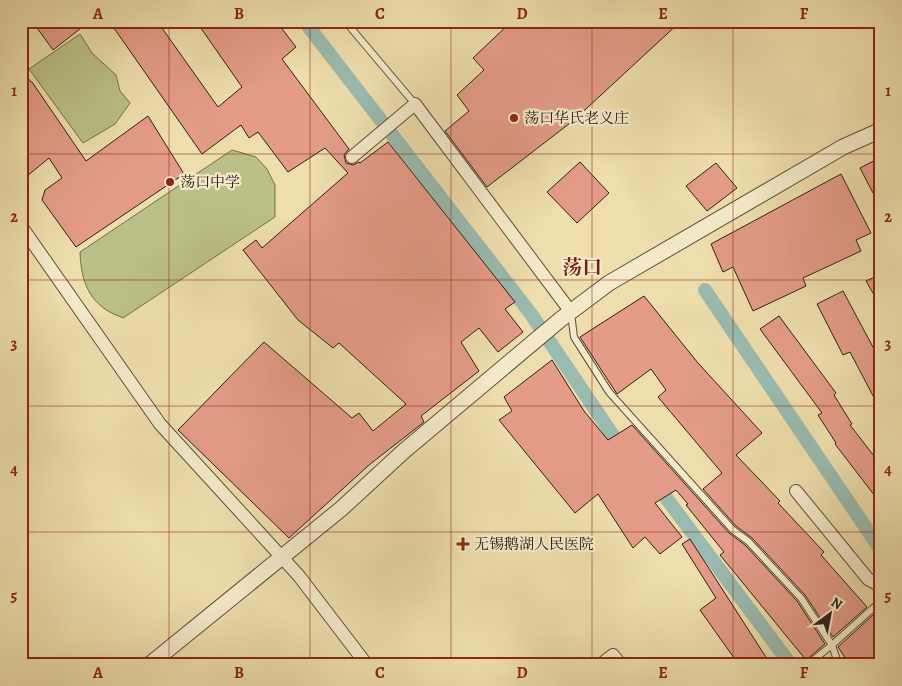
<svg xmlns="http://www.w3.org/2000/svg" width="902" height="686" viewBox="0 0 902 686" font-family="Alegreya,'Noto Serif SC',serif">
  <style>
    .green { fill: #bbc088; stroke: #747050 }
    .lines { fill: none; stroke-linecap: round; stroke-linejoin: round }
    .canal { stroke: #9abbaf; stroke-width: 14 }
    .building { fill: #e49c88; stroke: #2d2118 }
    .service-casing { stroke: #5d503d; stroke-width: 8 }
    .minor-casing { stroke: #5d503d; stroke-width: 14 }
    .tertiary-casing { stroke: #5d503d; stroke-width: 17 }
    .service { stroke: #f4eaca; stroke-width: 6 }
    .minor { stroke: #f4eaca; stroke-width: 12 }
    .tertiary { stroke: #f4eaca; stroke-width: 15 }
    .grid { fill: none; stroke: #8f2418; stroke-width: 1; stroke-opacity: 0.55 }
    .poi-dot { fill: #8f2418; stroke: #f4eaca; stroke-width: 2 }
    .labels { text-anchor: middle; stroke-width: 4.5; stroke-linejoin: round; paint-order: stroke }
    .poi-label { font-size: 15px; fill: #2d2118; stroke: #f4eaca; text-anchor: start }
    .district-label { font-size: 20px; font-weight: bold; fill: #7a1f14; stroke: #f4eaca }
    .neatline { fill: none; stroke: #8f2418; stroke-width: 2 }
    .grid-label { font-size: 16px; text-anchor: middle; font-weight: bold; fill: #8f2418 }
  </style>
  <rect width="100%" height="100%" fill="#eedead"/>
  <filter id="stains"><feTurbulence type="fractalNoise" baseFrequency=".004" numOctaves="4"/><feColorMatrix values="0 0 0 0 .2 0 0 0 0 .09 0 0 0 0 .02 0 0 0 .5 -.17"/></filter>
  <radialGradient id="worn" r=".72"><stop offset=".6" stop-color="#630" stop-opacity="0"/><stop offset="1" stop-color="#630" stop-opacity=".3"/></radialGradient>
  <path class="green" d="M80,34L92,53L116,75L120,91L130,103L115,124L83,143L29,69Z
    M232,150L256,157L267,169L275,185V217L123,318C117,315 110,313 105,309C85,295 81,274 80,252Z"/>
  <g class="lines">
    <path class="canal" d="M304,21L531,314L620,446L625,451
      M705,290L881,550
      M655,483L791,665"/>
  </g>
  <path class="building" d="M32,21H90L53,50Z
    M109,21H157L218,107L242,87L196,21H276L296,47L282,59L349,149L344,155L346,163L353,165L359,162L360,163L388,142L515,302L505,309L523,332L498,352L479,328L461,342L479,371L421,416L424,422L369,465L289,538L178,430L264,342L352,418L359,413L373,431L406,404L339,343L333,348L298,320L243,250L256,240L262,248L348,173L325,148L288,172L258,132L249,138L241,125L202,154Z
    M512,21H681L574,120L487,187L445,131L469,111L457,95L484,70L473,58Z
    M21,68L31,82H32L86,161L148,116L184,174L76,247L42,200L45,190L62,178L49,158L21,181Z
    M881,157V189L873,193L860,168Z
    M580,162L609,193L577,223L547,192Z
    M716,163L737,188L707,211L686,186Z
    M841,174L871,233L856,240L861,251L803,278L806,286L753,311L733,267L723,272L711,244Z
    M881,274V307L866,281Z
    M843,291L874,349L881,345V411L850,352L843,355L817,304Z
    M644,296L698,363L762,433L736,455L780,501L778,503L824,552L821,555L867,607L833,637L805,595L752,538L736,526L703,489L722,473L658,397L666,390L651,369L617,394L580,337Z
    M779,316L836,393L834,395L852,424L850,425L881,465V504L835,444L836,443L818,415L822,413L760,329Z
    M552,360L584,411L608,440L632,425L729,533L745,545L797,601L825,644L806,660L720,555L724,552L686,505L688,504L676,490L655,503L682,537L660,554L645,537L633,548L598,494L575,513L499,420L512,411L504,397Z
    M690,539L771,665H739L700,610L716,598L682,544Z
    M881,613V665H850L838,647L874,614L876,617Z"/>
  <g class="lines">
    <g class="service-casing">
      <path id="service" d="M345,21L415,104
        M571,313L574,337L609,392L733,530L748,541L801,598L832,645L837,660L840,665
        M807,665L832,645L881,601"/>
    </g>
    <g class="minor-casing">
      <path id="minor" d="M352,157L415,104L571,312
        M21,226L160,424L299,576L367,665
        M796,491L868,579L881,586
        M600,665L613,655L621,665"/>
    </g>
    <g class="tertiary-casing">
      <path id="tertiary" d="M149,665L341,509L404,451L561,319L609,283L843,147L881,130"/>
    </g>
    <use href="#service" class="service"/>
    <use href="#minor" class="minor"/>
    <use href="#tertiary" class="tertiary"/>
  </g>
  <path class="grid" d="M169,21V665M310,21V665M451,21V665M592,21V665M733,21V665M21,154H881M21,280H881M21,406H881M21,532H881"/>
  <g class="poi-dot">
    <circle cx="514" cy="118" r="5"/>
    <circle cx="170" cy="182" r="5"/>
    <path d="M460.5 536.5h5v5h5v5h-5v5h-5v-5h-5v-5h5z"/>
  </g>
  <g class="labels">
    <g class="poi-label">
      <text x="524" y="123">荡口华氏老义庄</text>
      <text x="180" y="187">荡口中学</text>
      <text x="474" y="549">无锡鹅湖人民医院</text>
    </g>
    <g class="district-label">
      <text x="582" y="274">荡口</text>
    </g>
  </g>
  <rect width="902" height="686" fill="none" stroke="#eedead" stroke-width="55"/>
  <g transform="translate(830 614) rotate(32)" stroke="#f4eaca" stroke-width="4" paint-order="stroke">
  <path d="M0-4L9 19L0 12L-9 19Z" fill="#2d2118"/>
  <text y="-8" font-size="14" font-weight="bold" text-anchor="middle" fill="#2d2118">N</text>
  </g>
  <rect x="28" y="28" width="846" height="630" class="neatline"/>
  <g class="grid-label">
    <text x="98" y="19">A</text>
    <text x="239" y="19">B</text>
    <text x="380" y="19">C</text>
    <text x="522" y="19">D</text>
    <text x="663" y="19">E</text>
    <text x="804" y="19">F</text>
    <text x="14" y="96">1</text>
    <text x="888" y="96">1</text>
    <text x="14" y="222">2</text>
    <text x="888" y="222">2</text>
    <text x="14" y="349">3</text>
    <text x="888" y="349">3</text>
    <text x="14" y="475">4</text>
    <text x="888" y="475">4</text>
    <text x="14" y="601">5</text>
    <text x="888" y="601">5</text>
    <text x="98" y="678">A</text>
    <text x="239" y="678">B</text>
    <text x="380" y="678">C</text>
    <text x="522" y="678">D</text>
    <text x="663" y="678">E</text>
    <text x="804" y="678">F</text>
  </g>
  <rect width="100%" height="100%" filter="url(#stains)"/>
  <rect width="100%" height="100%" fill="url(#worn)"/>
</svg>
